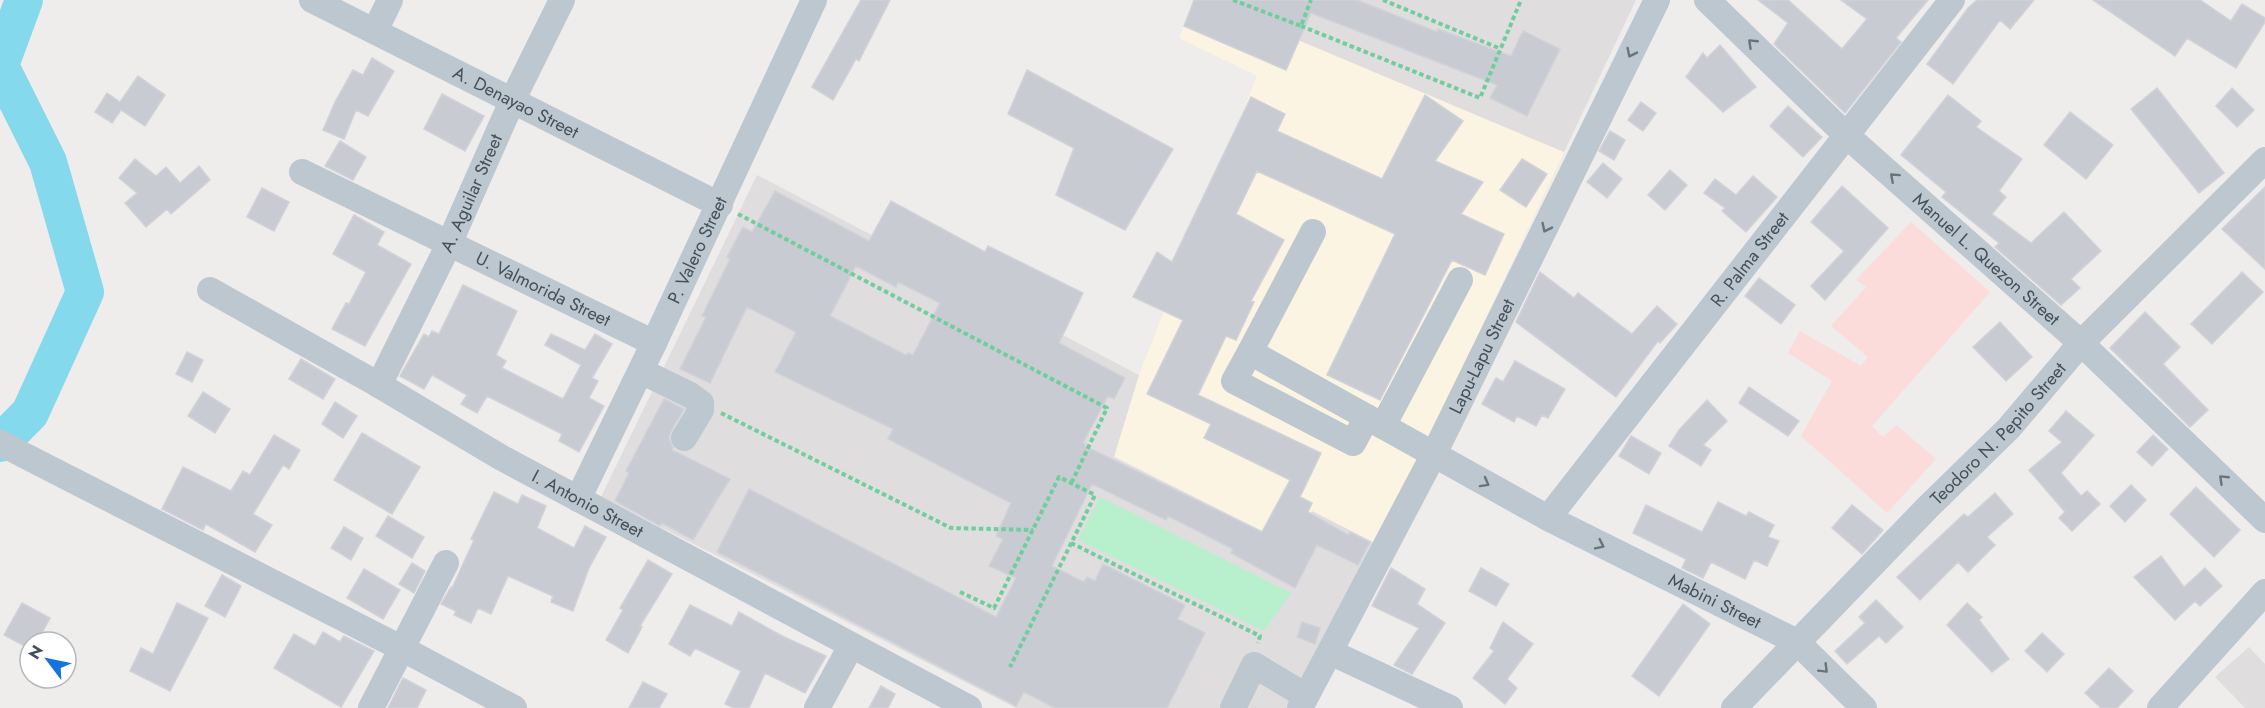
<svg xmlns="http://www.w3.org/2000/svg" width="2265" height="708" viewBox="0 0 2265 708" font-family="Jost,sans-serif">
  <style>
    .commercial { fill: #fcf4e3 }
    .education { fill: #e0ddde }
    .medical { fill: #fbdcda }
    .green { fill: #b8efcc }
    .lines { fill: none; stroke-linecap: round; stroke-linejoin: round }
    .river { stroke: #84d9ed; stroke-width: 38 }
    .building { fill: #c8cbd1; stroke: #d0d2d8; stroke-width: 1.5; fill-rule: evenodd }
    .path { stroke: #70cd9d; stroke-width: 4; stroke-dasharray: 4.5 3; stroke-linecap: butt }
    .minor { stroke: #bcc7cf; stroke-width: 26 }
    .oneway { stroke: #68747c }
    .labels { text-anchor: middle; stroke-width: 5; stroke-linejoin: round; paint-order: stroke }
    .street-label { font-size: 18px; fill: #445059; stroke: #fff }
  </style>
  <rect width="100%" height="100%" fill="#efecec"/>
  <path class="commercial" d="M1194,0L1299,40L1564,152L1379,545L1292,546L1114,456L1139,375L1257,76L1179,38Z"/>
  <path class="education" d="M1203,0H1636L1564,152Z
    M757,175L1139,375L1114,457L1292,546L1312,511L1379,545L1290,708H1016L601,497Z
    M2249,647L2265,664V708H2245L2215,677Z"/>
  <path class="medical" d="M1911,222L1990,292L1872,426L1883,437L1896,425L1936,459L1887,513L1801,436L1832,381L1788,353L1800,331L1861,366L1868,357L1831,326L1866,287L1856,280Z"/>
  <path class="green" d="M1100,497L1291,593L1264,631L1078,540Z"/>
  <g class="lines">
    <path class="river" d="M0,65L24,0
      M0,66L48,162L85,292L30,413L0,443"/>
  </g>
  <path class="building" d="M861,0H890L859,61L856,59L833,100L812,87Z
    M1194,0H1357L1437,32L1438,29L1511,56L1523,31L1560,49L1527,116L1490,98L1497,85L1311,13L1286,70L1184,26Z
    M1758,0H1788L1842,49L1867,19L1841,0H1928L1896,38L1901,42L1845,113L1774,44L1788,23Z
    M1977,0H2034L2010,29L2000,20L1953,84L1927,64L1968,8Z
    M2093,0H2200L2231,21L2242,4L2265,18V22L2236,68L2187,38L2175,56Z
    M1720,45L1756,87L1723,112L1686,77L1703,53L1707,58Z
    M372,58L394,71L368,116L356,110L344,139L323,130L335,102L353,70L363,75Z
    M1027,70L1173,149L1125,230L1056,195L1074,148L1008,114Z
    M138,76L165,95L145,126L121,110L112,123L95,112L107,93L120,102Z
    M2157,88L2224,173L2199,193L2131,109Z
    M2232,88L2254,110L2237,127L2216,106Z
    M442,94L484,116L465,151L424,129Z
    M1425,95L1463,121L1435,161L1483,182L1461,214L1504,234L1485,275L1452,260L1380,400L1327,375L1395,234L1257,171L1236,214L1284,240L1251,301L1254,302L1236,340L1226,336L1198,395L1321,453L1300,497L1312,503L1308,512L1348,535L1350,532L1370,542L1358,565L1317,545L1295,588L1231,553L1233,549L1168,516L1166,520L1092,484L1052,566L1084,582L1087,577L1095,581L1103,564L1185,605L1178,619L1205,633L1167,708H1055L1024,692L1016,706L717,552L749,489L996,617L1016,578L989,566L1003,539L996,536L1011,503L888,439L893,429L775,372L796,332L747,307L710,383L680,369L706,317L702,316L730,259L727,257L743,227L752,232L775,191L869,241L891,201L985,252L988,246L1083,293L1059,343L1125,378L1114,399L1108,396L1083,443L1086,444L1085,446L1262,532L1290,480L1204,438L1211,424L1147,394L1183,320L1133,297L1157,252L1172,262L1251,97L1285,114L1277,131L1382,179ZM856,266L896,287L898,282L940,303L913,355L908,353L906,355L830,316Z
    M1948,95L1981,121L1976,127L2022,159L1999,191L2006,197L1992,214L2031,243L2064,212L2101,251L2071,279L2080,288L2061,305L1995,247L1999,243L1942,197L1946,192L1901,155Z
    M1641,102L1656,113L1643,131L1628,120Z
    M1788,106L1822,137L1803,157L1770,126Z
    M2070,112L2113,145L2086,179L2044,145Z
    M1610,131L1625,140L1614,160L1599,151Z
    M340,141L366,157L353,180L325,166Z
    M135,159L156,176L166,167L180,183L199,166L210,180L171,214L167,209L146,227L125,203L137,193L119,178Z
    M1522,159L1547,174L1526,207L1500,190Z
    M1603,163L1622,179L1607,198L1587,182Z
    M1670,170L1687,185L1665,210L1648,195Z
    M1753,176L1777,197L1746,232L1722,211L1725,208L1704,193L1715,179L1736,195Z
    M1842,186L1888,228L1825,300L1811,286L1844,251L1811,222Z
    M2265,187V269L2222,229Z
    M262,188L289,202L274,231L247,217Z
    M354,215L384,232L377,245L411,264L365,346L332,329L346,303L349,304L366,272L333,254Z
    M1540,272L1574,298L1578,293L1632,334L1657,306L1677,324L1660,343L1658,341L1616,397L1516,322Z
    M2242,272L2263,292L2212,344L2191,324Z
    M1759,278L1795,305L1781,324L1745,296Z
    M463,285L517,311L496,355L506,361L502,368L563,399L581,365L545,345L551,334L585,350L595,334L612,344L592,378L598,381L589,398L604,406L579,452L559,441L562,434L487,396L477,413L461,404L467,395L432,375L424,389L400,376L424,334L429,337L432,331L439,334Z
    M2145,312L2180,347L2163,364L2208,410L2190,427L2110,348Z
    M2000,322L2032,357L2006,381L1973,347Z
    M187,352L203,360L192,382L176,374Z
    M301,359L335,379L323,399L289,379Z
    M1515,361L1565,389L1548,418L1542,415L1536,426L1517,416L1514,422L1482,404L1496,378L1503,382Z
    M1749,387L1799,421L1788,436L1739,403Z
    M203,392L230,409L215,433L188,416Z
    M664,399L684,409L671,431L669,438L673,448L672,450L730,479L693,540L662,523L660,526L615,501L629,473L626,471Z
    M1707,400L1727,421L1703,445L1711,450L1701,466L1669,446L1679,430Z
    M335,402L357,416L343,438L322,424Z
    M2066,411L2094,435L2061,473L2081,496L2087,491L2100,504L2072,531L2059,518L2065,512L2029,470L2062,442L2049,431Z
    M362,433L420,467L392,514L334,480Z
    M274,435L300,450L289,469L283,465L253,514L272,525L255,552L206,524L203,530L162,509L183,467L231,491L243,471L250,475Z
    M2153,435L2168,449L2152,466L2137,452Z
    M1631,436L1661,453L1649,474L1619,456Z
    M2131,485L2146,500L2125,522L2110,506Z
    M2196,487L2240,530L2214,557L2170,514Z
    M494,492L518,504L522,495L546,506L537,528L574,548L585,526L606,537L589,568L573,611L551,602L553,596L508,576L491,614L478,608L471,623L454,615L456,611L441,604L451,587L452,588L474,540L471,539Z
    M1995,493L2013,514L1987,537L1995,545L1968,572L1958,562L1920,600L1897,577L1964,514L1968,517Z
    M1718,502L1746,516L1749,512L1774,525L1768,537L1779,541L1767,566L1754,560L1745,579L1711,562L1703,578L1682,568L1686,559L1633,533L1646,505L1702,532Z
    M1852,505L1883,530L1862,554L1832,528Z
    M388,516L424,537L412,558L376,536Z
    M344,527L363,538L351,560L331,548Z
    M2161,556L2184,587L2205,568L2222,586L2200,606L2195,601L2175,620L2134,577Z
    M648,560L672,574L640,626L642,627L628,653L606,640L623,610L620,608Z
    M412,563L425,571L414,593L399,584Z
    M1391,568L1425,589L1417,604L1445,623L1412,674L1394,665L1419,628L1372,606Z
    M1481,568L1509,584L1496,606L1469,591Z
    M364,569L400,590L383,619L347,598Z
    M222,575L241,586L225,617L205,606Z
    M1876,600L1903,627L1886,643L1879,636L1847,664L1835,651L1865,623L1859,617Z
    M22,603L50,618L37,642H30V649L4,635Z
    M177,603L208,618L170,691L130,671L141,648L153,654Z
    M1967,603L1982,617L1979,620L2009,659L1992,672L1947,625Z
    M1683,604L1710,624L1659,696L1632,676Z
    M690,605L732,626L739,612L782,636L826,656L805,693L765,673L749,708H734L725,704L741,671L695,648L690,656L669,644Z
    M1302,622L1320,628L1315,644L1297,637Z
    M1503,622L1533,644L1507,679L1517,688L1505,704L1473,678L1494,651L1490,648Z
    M323,632L340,642L344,636L374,651L341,707L274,668L294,634L315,646Z
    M2042,633L2064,654L2047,672L2025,651Z
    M2109,668L2133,691L2117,708H2101L2085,693Z
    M403,678L426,690L417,708H388Z
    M643,682L667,694L659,708H629Z
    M881,686L895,694L888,708H869Z"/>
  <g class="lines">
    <path class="path" d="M1233,0L1301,26L1311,0
      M1383,0L1501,49
      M1301,26L1480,98L1521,0
      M738,214L1107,408L1071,484
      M721,413L951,528L1033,530
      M1071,543L1260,636L1258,643
      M960,592L994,608L1059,477L1095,495L1010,667"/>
    <g class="minor">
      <path id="s1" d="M312,0L720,205"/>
      <path id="s2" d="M1707,0L1846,135L2081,343L2265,520"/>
      <path d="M375,31L390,0"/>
      <path id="s3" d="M302,172L654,343"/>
      <path id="s4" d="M1313,232L1250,352L1548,518L1797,642L1864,708"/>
      <path id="s5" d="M210,290L379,385L502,458L969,708"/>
      <path d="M1250,352L1234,381L1353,443L1367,417"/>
      <path d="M641,371L690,395L701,403V410L684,438"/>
      <path id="s6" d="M379,385L449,244L513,99L562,0"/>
      <path d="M1383,426L1460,280"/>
      <path d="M0,443L401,648L514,708"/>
      <path id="s7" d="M578,499L654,343L814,0"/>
      <path id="s8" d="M1548,518L1952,0"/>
      <path d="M1330,652L1450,708"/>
      <path d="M371,708L446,563"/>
      <path d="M817,708L851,646"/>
      <path d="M1233,708L1254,665L1306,696"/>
      <path id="s9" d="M1300,708L1434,454L1657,0"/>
      <path id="s10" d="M1734,708L1928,507L2009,428L2081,343L2265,160"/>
      <path d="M2160,708L2265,592"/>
    </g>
  </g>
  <defs><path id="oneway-chevron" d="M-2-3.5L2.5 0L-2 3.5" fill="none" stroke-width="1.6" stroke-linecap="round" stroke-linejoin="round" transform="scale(1.5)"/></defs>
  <g class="oneway">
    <use href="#oneway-chevron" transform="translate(1752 43) rotate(-136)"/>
    <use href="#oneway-chevron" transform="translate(1631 53) rotate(116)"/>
    <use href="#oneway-chevron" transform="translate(1894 177) rotate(-138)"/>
    <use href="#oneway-chevron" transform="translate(1546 228) rotate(116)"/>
    <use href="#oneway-chevron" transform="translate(2223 479) rotate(-136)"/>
    <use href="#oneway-chevron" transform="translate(1485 483) rotate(29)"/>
    <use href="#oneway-chevron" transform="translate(1600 545) rotate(26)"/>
    <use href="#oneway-chevron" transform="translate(1824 669) rotate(45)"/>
  </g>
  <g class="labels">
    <g class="street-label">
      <text dy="6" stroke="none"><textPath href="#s1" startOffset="228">A. Denayao Street</textPath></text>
      <text dy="6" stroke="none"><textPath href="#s6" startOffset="213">A. Aguilar Street</textPath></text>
      <text dy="6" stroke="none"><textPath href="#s7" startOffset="276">P. Valero Street</textPath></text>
      <text dy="6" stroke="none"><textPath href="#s8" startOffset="328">R. Palma Street</textPath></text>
      <text dy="6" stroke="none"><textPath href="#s2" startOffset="381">Manuel L. Quezon Street</textPath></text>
      <text dy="6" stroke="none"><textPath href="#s3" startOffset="268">U. Valmorida Street</textPath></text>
      <text dy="6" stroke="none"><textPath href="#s9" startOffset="396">Lapu-Lapu Street</textPath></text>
      <text dy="6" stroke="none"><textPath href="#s10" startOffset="381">Teodoro N. Pepito Street</textPath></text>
      <text dy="6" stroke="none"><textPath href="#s5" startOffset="434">I. Antonio Street</textPath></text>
      <text dy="6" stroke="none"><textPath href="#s4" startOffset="663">Mabini Street</textPath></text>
    </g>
  </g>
  <g transform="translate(48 660) rotate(302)"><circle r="28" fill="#ffffff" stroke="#b4b9bd" stroke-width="1.5"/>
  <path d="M0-4.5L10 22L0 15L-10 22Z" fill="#1572df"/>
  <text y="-9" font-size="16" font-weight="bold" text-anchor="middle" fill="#445059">N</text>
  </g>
</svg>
